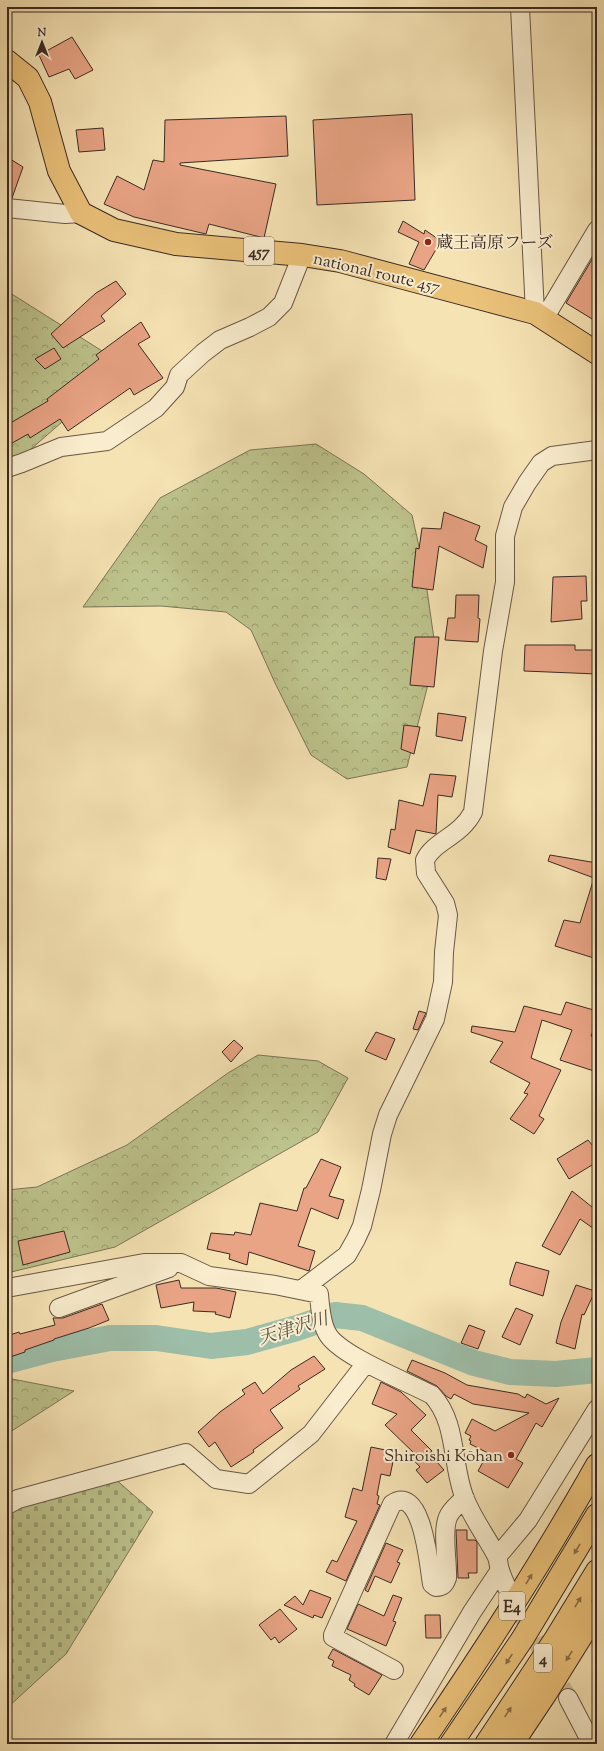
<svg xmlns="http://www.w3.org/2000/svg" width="604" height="1751" viewBox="0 0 604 1751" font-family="'Sorts Mill Goudy','Noto Serif JP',serif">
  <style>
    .forest { fill: url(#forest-crowns); stroke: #7c7658 }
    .cemetery { fill: url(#cemetery-stones); stroke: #7c7658 }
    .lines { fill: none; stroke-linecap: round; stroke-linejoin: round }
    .river { stroke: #9dbea9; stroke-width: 26 }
    .building { fill: #e9a485; stroke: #3a2a23 }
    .minor-tunnel { stroke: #d0be97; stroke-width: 18; stroke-dasharray: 18 9; stroke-linecap: butt }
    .minor-casing { stroke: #695847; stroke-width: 20 }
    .highway-casing { stroke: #3a2a23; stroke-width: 24 }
    .minor { stroke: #f9edce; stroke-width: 18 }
    .highway { stroke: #ebc27a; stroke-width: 22 }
    .oneway { fill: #8a6e4a }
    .poi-dot { fill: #8f2418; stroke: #f9edce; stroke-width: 1.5 }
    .labels { text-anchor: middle; stroke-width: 4; stroke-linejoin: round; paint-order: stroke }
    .shield { fill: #f9edce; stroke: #736456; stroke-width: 1 }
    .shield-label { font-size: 16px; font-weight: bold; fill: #3a2a23 }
    .poi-label { font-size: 17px; fill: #3a2a23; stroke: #f9edce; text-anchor: start }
    .street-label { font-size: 17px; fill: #3a2a23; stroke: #f9edce }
    .water-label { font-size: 18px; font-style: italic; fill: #534f44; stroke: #f9edce }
  </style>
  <defs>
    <pattern id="forest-crowns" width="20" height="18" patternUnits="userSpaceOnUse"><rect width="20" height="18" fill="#bdc38c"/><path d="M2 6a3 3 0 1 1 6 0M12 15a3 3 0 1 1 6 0" fill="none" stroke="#9b9f72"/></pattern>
    <pattern id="cemetery-stones" width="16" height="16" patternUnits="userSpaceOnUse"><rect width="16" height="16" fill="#bdc38c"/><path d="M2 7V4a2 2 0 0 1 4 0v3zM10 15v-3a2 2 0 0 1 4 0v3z" fill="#9b9f72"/></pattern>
  </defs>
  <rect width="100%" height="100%" fill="#f6e3b4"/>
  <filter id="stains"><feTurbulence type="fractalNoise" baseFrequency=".005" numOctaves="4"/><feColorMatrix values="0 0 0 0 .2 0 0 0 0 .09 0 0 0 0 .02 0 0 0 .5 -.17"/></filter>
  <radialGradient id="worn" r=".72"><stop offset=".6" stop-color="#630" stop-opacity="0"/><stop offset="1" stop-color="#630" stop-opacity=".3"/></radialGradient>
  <path class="forest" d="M7,291L118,361L70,415L7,470Z
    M316,444L364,474L412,515L424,569L436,653L407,767L347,779L311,755L275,683L251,630L226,612L161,606L83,607L160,498L250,450Z
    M258,1055L318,1061L348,1078L318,1132L115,1247L7,1273V1190L37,1187L127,1145L228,1073Z
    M7,1378L74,1391L7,1434Z"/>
  <path class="cemetery" d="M114,1478L153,1512L66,1654L7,1708V1513L17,1506Z"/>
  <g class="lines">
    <path class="river" d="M7,1361L52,1349L110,1338H156L211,1346L247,1342L297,1328L335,1315L362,1318L474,1363L510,1372L556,1374L597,1370"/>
  </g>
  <path class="building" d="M72,37L93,70L75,79L69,69L49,77L39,55Z
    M412,114L415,200L317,205L313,120Z
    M286,116L288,156L180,163V165L276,184L264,238L209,224L206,234L134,217L104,204L117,176L144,190L153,160L164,162L165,120Z
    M103,128L105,150L79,152L76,130Z
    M7,157L23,167L12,198H7Z
    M403,221L424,234L425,230L441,241L424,270L409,264L419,242L398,232Z
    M597,251V322L566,303Z
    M116,281L126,294L101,316L105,321L63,348L51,334L96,293Z
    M141,322L150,337L138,344L163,378L134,395L130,388L68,431L60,419L30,438L28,434L7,446V425L48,401L47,399L99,359L96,355Z
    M54,348L61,359L45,369L35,359Z
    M444,512L480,526L475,540L487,546L483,568L439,546L433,590L412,587L416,548L419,549L422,528L441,529Z
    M586,576L587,601H581L582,619L551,622L553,577Z
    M456,595H479L478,618L480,619L478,642L445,640L448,618H455Z
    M415,637H439L434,687L410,685Z
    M525,645H575V650H597V674L524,671Z
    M438,713L466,717L462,741L436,736Z
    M404,725L420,727L414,754L401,749Z
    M430,774L456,776L452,797L438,795L436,834L416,830L410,854L388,847L391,829L395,830L399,800L423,806Z
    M550,855L597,863V950L594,958L555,946L564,920L580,923L594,878L548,861Z
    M378,858L391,859L386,880L376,878Z
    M566,1002L597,1011V1020L591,1036L597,1038V1072L560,1060L572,1030L542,1020L531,1058L561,1070L539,1116L544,1119L534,1134L510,1119L528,1094L524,1093L530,1083L490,1062L503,1042L471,1032L472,1026L515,1032L524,1006L561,1015Z
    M419,1011L426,1013L418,1030L413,1029Z
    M376,1032L395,1039L386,1060L365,1051Z
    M234,1040L243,1048L231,1062L222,1052Z
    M588,1140L597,1151V1162L569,1179L557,1159Z
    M321,1159L341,1167L329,1196L344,1200L338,1219L311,1208L298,1246L315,1251L309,1271L249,1252L247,1265L229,1259L230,1254L207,1249L211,1233L234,1235L235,1232L251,1235L260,1203L297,1211L304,1188H306Z
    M572,1191L597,1211V1231L580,1219L560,1255L542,1246Z
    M64,1231L70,1252L23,1265L18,1241Z
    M516,1262L549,1271L543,1296L510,1285V1280Z
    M179,1280L181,1288H216L236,1292L230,1318L215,1314L216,1312L193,1311L194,1302L161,1308L156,1285Z
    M576,1285L595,1291L584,1315L582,1314L575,1349L556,1343L561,1322Z
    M102,1304L109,1320L89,1328L54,1339V1340L25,1350V1352L7,1358V1336L19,1332L20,1334L55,1325L53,1318H63Z
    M516,1308L533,1315L520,1345L502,1337Z
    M469,1325L485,1331L478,1349L461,1343Z
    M314,1356L325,1369L298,1386L300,1389L270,1410L283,1428L253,1450L254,1452L231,1467L215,1442L209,1447L198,1432L220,1412L245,1394L242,1390L255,1382L263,1394L291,1370Z
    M412,1360L445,1373L467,1385L518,1394L525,1398L527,1394L546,1404L559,1398L542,1427L536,1423L516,1459L523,1463L508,1488L478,1471L488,1453L470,1444L471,1441L469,1440L471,1436L465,1433L472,1419L495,1431L529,1413L473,1404L454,1394L451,1399L446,1396L437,1386L407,1371Z
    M381,1382L401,1392L426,1415L411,1430L432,1451L430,1454L444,1470L427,1483L416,1470L420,1467L408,1454L417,1456L385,1425L397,1414L372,1404Z
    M371,1447L395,1452L390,1476L381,1474L377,1495L379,1496L377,1504L380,1505L346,1581L326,1572L332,1560L337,1562L357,1521L345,1517L353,1488L362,1491Z
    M456,1530H467V1540H475L477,1542V1573H468L469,1578H458Z
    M386,1543L403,1550L397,1562L400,1563L391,1583L375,1576L368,1592L365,1590Z
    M310,1590L331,1598L322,1618L314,1615L313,1618L284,1605L295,1596L303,1605Z
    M393,1595L402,1598L393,1621L396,1622L386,1646L347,1629L358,1604L384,1616Z
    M280,1609L297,1629L279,1643L275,1637L271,1640L259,1625Z
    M425,1615H440L441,1638H426Z
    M333,1649L382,1675L369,1695L354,1686L355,1684L349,1680L351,1675L332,1666L334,1661L328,1658Z"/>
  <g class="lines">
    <path class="minor-tunnel" d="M509,1592L568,1698"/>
    <g class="minor-casing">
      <path id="minor" d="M520,7L535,313
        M7,208L65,214L81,213
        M544,319L597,230
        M7,468L22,463L61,447L107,441L156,408L175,387L179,375L203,353L220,340L250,327L269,317L283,303L302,255
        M7,1288L144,1263H181L209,1276L275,1285L319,1294C320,1307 321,1322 327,1333C338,1355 408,1382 432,1395C458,1423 451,1465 465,1499C473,1519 486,1536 496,1555C499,1560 498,1565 500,1570C502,1577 505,1583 508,1590
        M301,1290L347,1255L356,1239L362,1226L371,1190L382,1134L388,1115L435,1019L443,982L444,952L448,915L445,903L426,873L425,860C434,841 461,836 473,812L493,651L505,582V536L513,507L527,483L541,463L552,456L597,450
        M59,1308L169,1268
        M7,1505L18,1499L186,1453L216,1479L249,1484L311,1434L366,1363
        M497,1557L528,1520L597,1409
        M394,1670L333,1637V1635L392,1504C423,1483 429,1568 432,1584L436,1587C443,1587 445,1584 447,1578C448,1561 441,1529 449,1515C453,1508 459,1503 465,1498
        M568,1698L592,1744
        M394,1744L472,1612L500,1570"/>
    </g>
    <g class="highway-casing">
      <path id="highway" d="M7,61L28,78L40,102L59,171L81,213L114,230L176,244L302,255L340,261L535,313L597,353
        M421,1744C483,1653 543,1561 597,1465
        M451,1744L523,1638L597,1515
        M486,1744L556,1638L597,1571
        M512,1744L546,1693L597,1611"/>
    </g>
    <use href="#minor" class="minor"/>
    <use href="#highway" class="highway"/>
  </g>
  <defs><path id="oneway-solid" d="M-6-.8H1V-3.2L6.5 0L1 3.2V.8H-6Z"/></defs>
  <g class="oneway">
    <use href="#oneway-solid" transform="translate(577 1549) rotate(121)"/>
    <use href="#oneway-solid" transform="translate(529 1579) rotate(-58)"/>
    <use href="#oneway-solid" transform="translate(578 1602) rotate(-59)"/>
    <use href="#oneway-solid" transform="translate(569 1656) rotate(122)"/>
    <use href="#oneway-solid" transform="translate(509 1659) rotate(124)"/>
    <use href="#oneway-solid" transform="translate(443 1712) rotate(-56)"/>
    <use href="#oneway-solid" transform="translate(508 1712) rotate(-56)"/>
  </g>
  <g class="poi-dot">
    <circle cx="428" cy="242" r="4"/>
    <circle cx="511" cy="1455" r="4"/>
  </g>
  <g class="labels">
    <g class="shield">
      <rect x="244" y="237" width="30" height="28" rx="3"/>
      <rect x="499" y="1592" width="26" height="28" rx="3"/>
      <rect x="534" y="1644" width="18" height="28" rx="3"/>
    </g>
    <g class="shield-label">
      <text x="259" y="257">457</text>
      <text x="512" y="1612">E4</text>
      <text x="543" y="1664">4</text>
    </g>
    <g class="poi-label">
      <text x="436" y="248">蔵王高原フーズ</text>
      <text x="503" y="1461" text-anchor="end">Shiroishi Kōhan</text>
    </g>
    <g class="street-label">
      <text transform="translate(377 272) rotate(13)" y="6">national route 457</text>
    </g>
    <g class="water-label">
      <text transform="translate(293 1328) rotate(-17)" y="6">天津沢川</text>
    </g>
  </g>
  <rect width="604" height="1751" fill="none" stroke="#f6e3b4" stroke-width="24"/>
  <rect x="8" y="8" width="588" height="1735" fill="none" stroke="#3a2a23" stroke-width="2"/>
  <rect x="12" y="12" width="580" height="1727" fill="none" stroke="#3a2a23"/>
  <g transform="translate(42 42)" stroke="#f9edce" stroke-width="3" paint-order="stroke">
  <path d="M0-3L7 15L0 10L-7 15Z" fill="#3a2a23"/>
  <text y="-6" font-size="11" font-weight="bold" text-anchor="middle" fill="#3a2a23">N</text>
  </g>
  <rect width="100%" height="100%" filter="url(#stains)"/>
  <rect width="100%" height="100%" fill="url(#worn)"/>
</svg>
